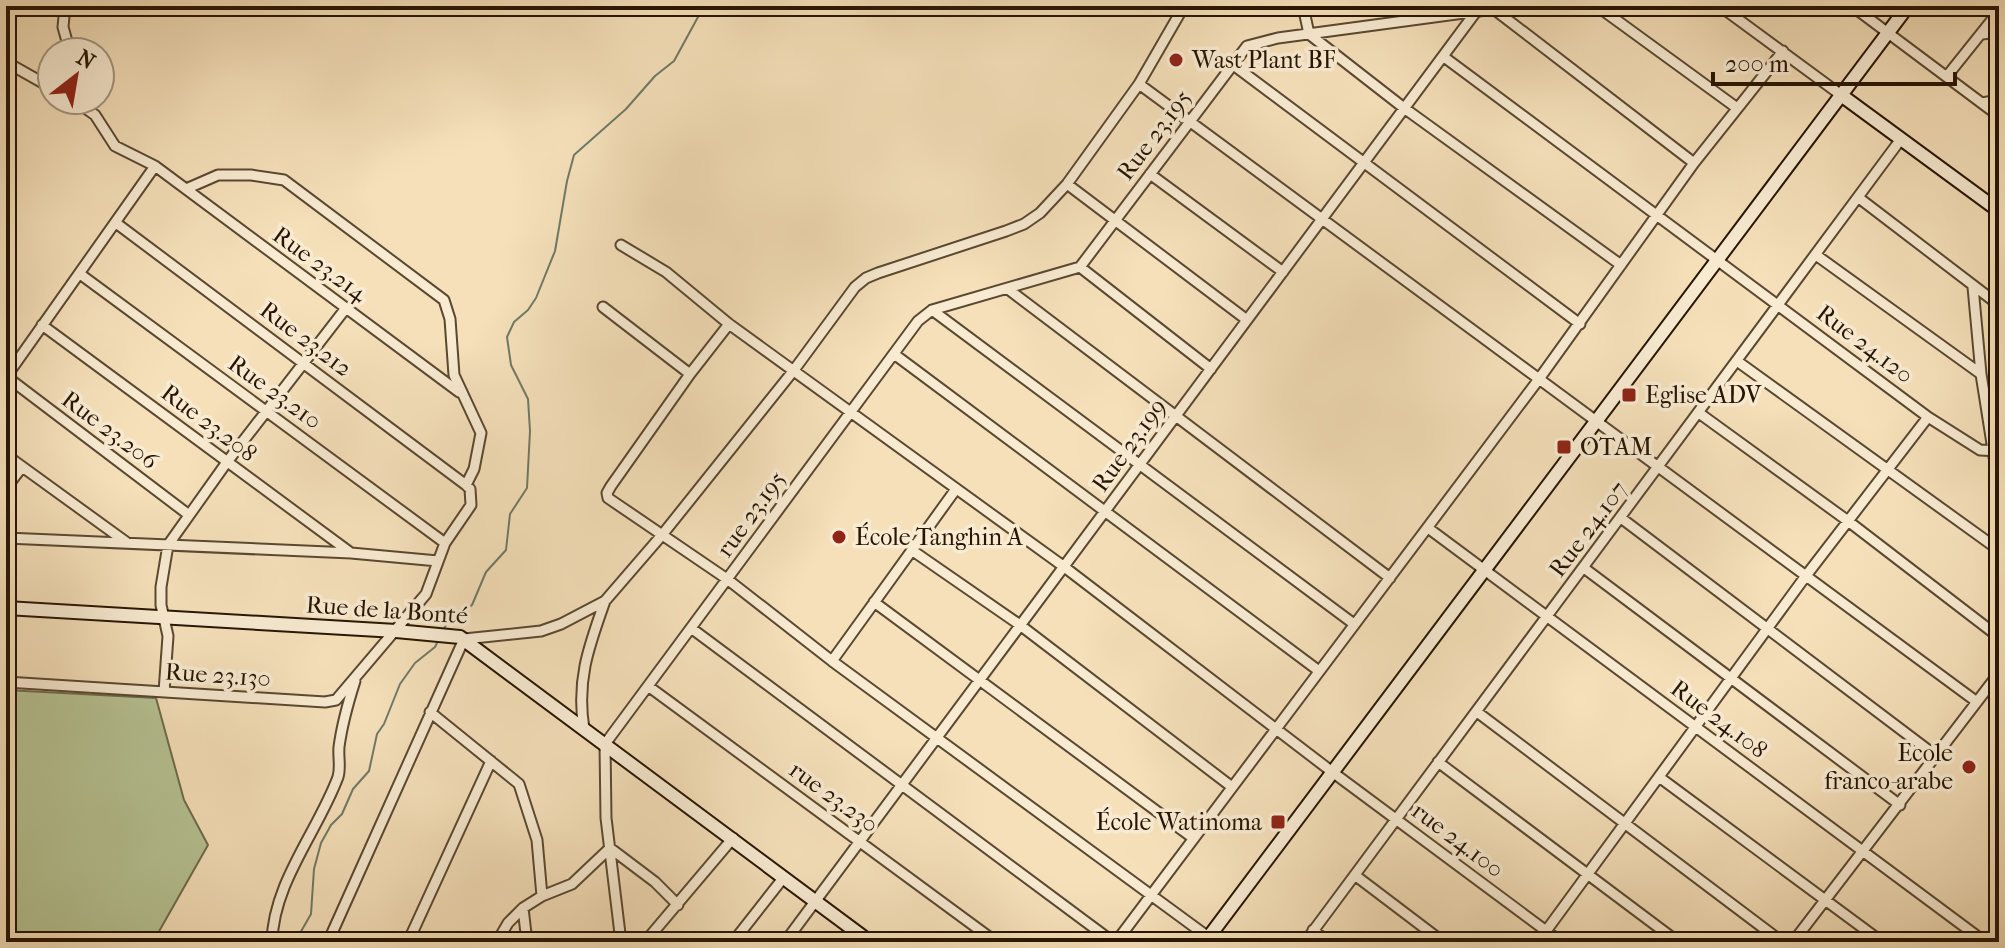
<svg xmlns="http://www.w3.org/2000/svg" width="2005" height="948" viewBox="0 0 2005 948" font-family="'IM FELL French Canon',serif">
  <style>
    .green { fill: #b6c394; stroke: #6e6c4c; stroke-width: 2 }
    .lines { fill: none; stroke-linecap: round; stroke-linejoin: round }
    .stream { stroke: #6e7a67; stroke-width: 2 }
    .street-casing { stroke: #5a4831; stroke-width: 13 }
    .secondary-casing { stroke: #271503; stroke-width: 16 }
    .street { stroke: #f8ebd2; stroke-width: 9 }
    .secondary { stroke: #f8ebd2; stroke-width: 12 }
    .poi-dot { fill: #8f2418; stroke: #f8ebd2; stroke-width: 3 }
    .labels { text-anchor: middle; stroke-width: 7; stroke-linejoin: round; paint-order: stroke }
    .poi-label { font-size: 24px; fill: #271503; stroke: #f8ebd2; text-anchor: start }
    .street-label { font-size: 24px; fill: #271503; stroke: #f8ebd2 }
  </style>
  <rect width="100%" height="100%" fill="#f5e0ba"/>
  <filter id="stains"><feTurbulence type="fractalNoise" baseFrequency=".0025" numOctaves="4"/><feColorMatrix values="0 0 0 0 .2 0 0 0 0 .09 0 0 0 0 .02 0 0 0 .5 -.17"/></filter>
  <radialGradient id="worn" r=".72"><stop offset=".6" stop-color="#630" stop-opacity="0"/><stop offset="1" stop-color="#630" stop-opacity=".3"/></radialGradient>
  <path class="green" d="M6,690L156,698L184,800L208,845L153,942H6Z"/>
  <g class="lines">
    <path class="stream" d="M443,630L450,619L458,616L472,605L486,572L506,550L510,514L527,488L530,431L528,399L511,365L507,337L514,322L528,310L536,298L555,251L567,181L574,155L626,109L655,76L674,61L704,6
      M295,942L311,914L314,869L321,843L331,825L342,814L353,789L369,771L377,734L384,724L400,684L415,663L435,647L439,639"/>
    <g class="street-casing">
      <path id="street" d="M65,6L63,27L70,52
        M1303,6L1309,34L1404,108L1621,265
        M1597,6L1737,108
        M1720,6L1841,95
        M1852,6L1999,116
        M1495,10L1694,163
        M1982,34L1999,32
        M1444,57L1928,417L1980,450L1999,451
        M6,62L52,88
        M1232,64L1580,324
        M1947,76L1999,11
        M1139,84L1977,702
        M74,100L95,115L115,146L155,166L459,392
        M1982,103L1999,100
        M1150,174L1283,272
        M1067,184L1247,320
        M186,189L218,175H251L284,180L444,300L450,319L454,375L481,433L474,469L466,485
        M1859,198L1999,305
        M621,245L666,272L729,324L1063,566L1331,771L1561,942
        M1816,255L1981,374
        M1080,267L1211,369
        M80,274L445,543
        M1973,287L1981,374L1999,488
        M1008,289L1390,578
        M603,307L690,374
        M932,310L1354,624
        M729,324L690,374L611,486L607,493L608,498L727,579L832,661L1215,942
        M42,325L351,553
        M894,354L1319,671
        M1737,361L1999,550
        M6,377L155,166
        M7,377L189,515
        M1699,413L1848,521L1999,637
        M6,455L126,542
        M6,488L22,467
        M1621,518L1936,756
        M1428,528L1985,942
        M6,538L351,553L438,561
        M913,551L1020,625L1232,787
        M1584,568L1900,805
        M874,602L1193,838
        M691,628L1113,942
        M832,661L956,489
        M6,682L325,702L336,700L426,594L445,543L471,505L470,489L466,485L116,223
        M648,686L996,942
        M164,692L168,636L161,605V587L168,545L227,462L346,308
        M430,712L519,784L537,840L542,896
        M1477,712L1782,942
        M584,729C576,680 589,646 605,601
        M1438,762L1678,942
        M1659,777L1882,942
        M1356,876L1443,942
        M523,908L527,942
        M1313,930L1328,942
        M332,934L350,942
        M272,942C273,883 318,831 338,777C341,767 338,757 339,747C342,724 348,703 355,681
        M328,942L464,639L541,631L561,624L605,601L662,535L794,370L855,287L866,278L878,273L1006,231L1024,224L1040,213L1067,184L1139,84L1184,6
        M408,942L491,761
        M497,942L508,923L523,908L542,896L572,884L610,848L655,882L678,905
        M621,942L606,818L605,744L918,321L932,310L1080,267L1247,46L1278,38L1516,6
        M645,942L733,838
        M733,942L784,877
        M785,942L1475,13
        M1116,942L1539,379L1694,163L1783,51
        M1305,942L1901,139
        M1538,942L1805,577L1928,417
        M1793,942L1999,673"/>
    </g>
    <g class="secondary-casing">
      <path id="secondary" d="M1841,95L1999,211
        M6,608L396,631L460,637L870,942
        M1205,942L1908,6"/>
    </g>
    <use href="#street" class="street"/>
    <use href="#secondary" class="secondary"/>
  </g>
  <g class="poi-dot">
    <circle cx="1176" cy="60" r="8"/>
    <rect x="1621" y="387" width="16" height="16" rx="4"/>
    <rect x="1556" y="439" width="16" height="16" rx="4"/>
    <circle cx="839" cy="537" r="8"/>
    <circle cx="1969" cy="767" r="8"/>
    <rect x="1270" y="814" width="16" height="16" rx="4"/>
  </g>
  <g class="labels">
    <g class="poi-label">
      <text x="1192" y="68">Wast Plant BF</text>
      <text x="1645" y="403">Eglise ADV</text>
      <text x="1580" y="455">OTAM</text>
      <text x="855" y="545">École Tanghin A</text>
      <text x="1953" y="761" text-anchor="end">Ecole<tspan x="1953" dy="28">franco-arabe</tspan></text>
      <text x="1262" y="830" text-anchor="end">École Watinoma</text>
    </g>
    <g class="street-label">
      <text transform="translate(1154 135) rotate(-53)" y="8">Rue 23.195</text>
      <text transform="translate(320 264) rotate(36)" y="8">Rue 23.214</text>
      <text transform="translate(306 339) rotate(37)" y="8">Rue 23.212</text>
      <text transform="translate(1865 344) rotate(37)" y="8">Rue 24.120</text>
      <text transform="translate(275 392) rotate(36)" y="8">Rue 23.210</text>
      <text transform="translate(209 423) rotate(37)" y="8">Rue 23.208</text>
      <text transform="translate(110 430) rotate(37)" y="8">Rue 23.206</text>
      <text transform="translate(1129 445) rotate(-54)" y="8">Rue 23.199</text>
      <text transform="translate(751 514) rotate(-54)" y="8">rue 23.195</text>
      <text transform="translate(1588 529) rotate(-53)" y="8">Rue 24.107</text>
      <text transform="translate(387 610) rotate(4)" y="8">Rue de la Bonté</text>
      <text transform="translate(218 675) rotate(4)" y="8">Rue 23.130</text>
      <text transform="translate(1719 719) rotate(37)" y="8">Rue 24.108</text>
      <text transform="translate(834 797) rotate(36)" y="8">rue 23.230</text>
      <text transform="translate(1458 840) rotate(37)" y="8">rue 24.100</text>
    </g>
  </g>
  <rect width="2005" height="948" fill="none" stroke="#f5e0ba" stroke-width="32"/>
  <rect x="8" y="8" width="1989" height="932" fill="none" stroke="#271503" stroke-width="4"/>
  <rect x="16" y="16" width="1973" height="916" fill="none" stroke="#271503" stroke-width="2"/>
  <g transform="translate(76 76) rotate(31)"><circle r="38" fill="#f8ebd2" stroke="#a4957f" stroke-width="2"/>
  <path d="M0-6L14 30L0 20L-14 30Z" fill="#8f2418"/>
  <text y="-12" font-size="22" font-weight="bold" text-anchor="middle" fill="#271503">N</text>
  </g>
  <path d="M1713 72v12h242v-12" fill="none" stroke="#271503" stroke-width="4"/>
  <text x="1725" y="72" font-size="24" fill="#271503" stroke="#f8ebd2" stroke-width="6" paint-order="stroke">200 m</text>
  <rect width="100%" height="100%" filter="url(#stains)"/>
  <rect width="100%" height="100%" fill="url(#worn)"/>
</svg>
